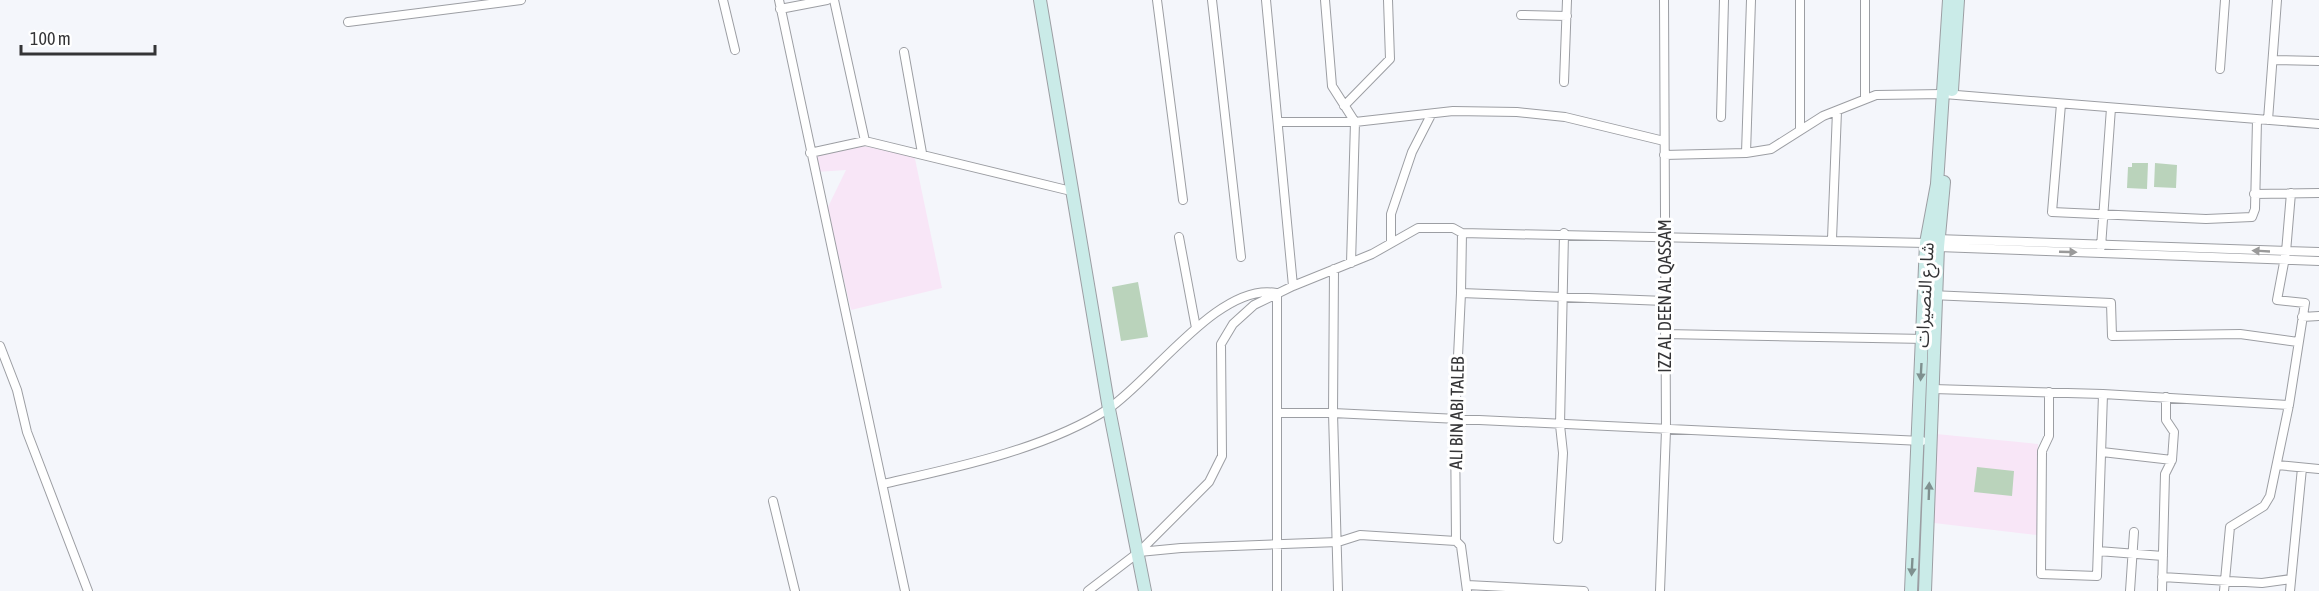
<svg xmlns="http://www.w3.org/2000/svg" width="2319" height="591" viewBox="0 0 2319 591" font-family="'Asap Condensed','Noto Sans Arabic',sans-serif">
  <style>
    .education { fill: #f8e6f7 }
    .green { fill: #bad3bb }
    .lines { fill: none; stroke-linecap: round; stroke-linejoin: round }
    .street-casing { stroke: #9c9ea3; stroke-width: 10 }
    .secondary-casing { stroke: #9c9ea3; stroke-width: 14 }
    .street { stroke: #fff; stroke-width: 8 }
    .secondary { stroke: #caebe8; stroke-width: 12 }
    .oneway { fill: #9a9a9a }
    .oneway2 { fill: #7f908f }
    .labels { text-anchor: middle; stroke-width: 6; stroke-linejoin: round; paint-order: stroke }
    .street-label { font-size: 18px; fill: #343436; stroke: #fff }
  </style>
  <rect width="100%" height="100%" fill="#f4f6fb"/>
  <path class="education" d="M863,146L914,154L942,288L851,310L827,209L846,170L816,172L812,155Z
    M1936,434L2038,444L2037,535L1934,523Z"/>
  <path class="green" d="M2132,163H2148L2147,189L2127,188L2128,167H2132Z
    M2155,163L2177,165L2176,188L2154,187Z
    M1138,282L1148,337L1121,341L1112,287Z
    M1977,467L2014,471L2012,496L1974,492Z"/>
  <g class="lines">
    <g class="street-casing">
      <path id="street" d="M723,0L735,50
        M779,0L905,591
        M834,0L865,141
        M1157,0L1183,200
        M1212,0L1241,257
        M1266,0L1293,286
        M1325,0L1332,86L1355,122L1351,263
        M780,9L827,0
        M1521,15L1567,16
        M348,22L521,0
        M904,52L922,153
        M2273,60L2319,61
        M2220,69L2225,0
        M1564,82L1567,0
        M1865,98V0
        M2061,104L2052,212L2206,219L2252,217L2255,209L2257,120
        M1344,106L1390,59L1388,0
        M1721,117L1724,0
        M2268,120L2277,0
        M1279,122H1355L1453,111L1517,112L1565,117L1664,141
        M1800,128V0
        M810,153L865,141L1071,191
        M1746,153L1751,0
        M1664,155L1746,153L1771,149L1823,116L1876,95L1944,94L2319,124
        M2254,194L2319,193
        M1462,233L1461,293L1455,420L1456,541L1461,546L1467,591
        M1179,237L1196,328
        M1832,239L1837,111
        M1936,239L2319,252
        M1391,242V214L1412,152L1431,115
        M2101,247L2111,108
        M1334,269L1333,413L1338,591
        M1277,293V591
        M1461,293L1665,301
        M1931,295L2111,303L2112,336L2240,334L2298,342
        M2302,317L2319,316
        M1665,334L1926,339
        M0,346L17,390L27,432L88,591
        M1933,389L2103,394L2289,405
        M2049,392V436L2042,451L2041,574L2097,576L2103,394
        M1278,413H1333L1922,441
        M2102,452L2172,460
        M2277,465L2319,469
        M883,484C954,468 1046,449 1108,409C1152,380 1219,282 1276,293
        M773,501L795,591
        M1558,539L1563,453L1560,425L1564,233
        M2098,551L2163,556
        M1139,552L1209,482L1222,456L1221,344L1233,324L1254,305L1293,286L1372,254L1418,228H1453L1462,233L1926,243L1938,247L2319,261
        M2162,577L2262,583L2291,579
        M1467,585L1584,591
        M1088,591L1139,552L1181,548L1338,542L1360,535L1456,541
        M1660,591L1666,430L1664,0
        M2130,591L2134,532
        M2162,591L2165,474L2172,460L2174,432L2166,420V397
        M2224,591L2230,527L2264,506L2270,496L2289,405L2305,303L2277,300L2286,252L2291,193
        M2290,591L2302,468"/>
    </g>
    <g class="secondary-casing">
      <path id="secondary" d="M1040,0L1109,409L1145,591
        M1952,90L1958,0
        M1911,591L1926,243L1937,184L1949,0
        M1925,591L1938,247L1944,182"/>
    </g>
    <use href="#street" class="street"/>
    <use href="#secondary" class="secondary"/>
  </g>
  <defs><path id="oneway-solid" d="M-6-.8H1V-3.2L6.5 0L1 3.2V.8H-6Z" transform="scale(1.5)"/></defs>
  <g class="oneway">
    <use href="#oneway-solid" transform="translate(2261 251) rotate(-177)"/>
    <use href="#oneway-solid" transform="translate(2068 252) rotate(2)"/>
  </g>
  <g class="oneway2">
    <use href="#oneway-solid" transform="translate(1921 372) rotate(93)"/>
    <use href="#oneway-solid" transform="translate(1929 491) rotate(-88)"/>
    <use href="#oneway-solid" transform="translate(1912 567) rotate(93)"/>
  </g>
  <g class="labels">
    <g class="street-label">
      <text transform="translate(1925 295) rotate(-87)" y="6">شارع النصيرات</text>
      <text transform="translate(1665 296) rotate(-90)" y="6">IZZ AL DEEN AL QASSAM</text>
      <text transform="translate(1457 413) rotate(-89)" y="6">ALI BIN ABI TALEB</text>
    </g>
  </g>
  <path d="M21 45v9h134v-9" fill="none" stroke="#343436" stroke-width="3"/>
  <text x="30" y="45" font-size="18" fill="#343436" stroke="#ffffff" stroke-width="4.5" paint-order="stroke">100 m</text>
</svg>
